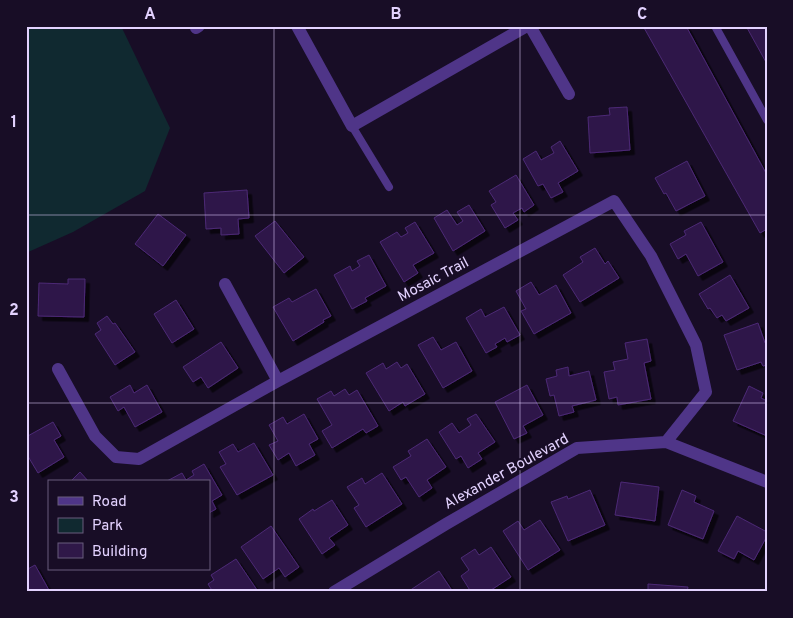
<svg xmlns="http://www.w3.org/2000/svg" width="793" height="618" viewBox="0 0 793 618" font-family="Overpass,sans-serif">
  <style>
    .green { fill: #102930 }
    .building { fill: #2f1848; stroke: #4c2976; filter: url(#shadow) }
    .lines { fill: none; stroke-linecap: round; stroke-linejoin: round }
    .lane { stroke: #4f3588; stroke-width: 8 }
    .street { stroke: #4f3588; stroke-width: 12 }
    .grid { fill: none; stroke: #e3d2ff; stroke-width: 1; stroke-opacity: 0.55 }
    .labels { text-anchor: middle; stroke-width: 4.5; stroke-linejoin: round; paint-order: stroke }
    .street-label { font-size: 15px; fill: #e3d2ff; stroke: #180d26 }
    .neatline { fill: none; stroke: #e3d2ff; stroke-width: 2 }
    .grid-label { font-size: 16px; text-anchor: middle; font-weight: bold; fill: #e3d2ff }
  </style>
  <defs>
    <filter id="shadow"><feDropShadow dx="4.5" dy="4.5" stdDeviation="0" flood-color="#0009"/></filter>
  </defs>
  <rect width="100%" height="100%" fill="#180d26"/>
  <path class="green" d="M26,26H121L170,128L145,191L73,232L26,253Z"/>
  <path class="building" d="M643,26H686L767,175V229L760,233Z
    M746,26H767V64Z
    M627,107L630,150L590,153L588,117L610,115L609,108Z
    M560,141L578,171L558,183L563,192L551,198L543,184L538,186L523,159L536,151L541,160L554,153L551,147Z
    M687,161L705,196L676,211L666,193L664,194L655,178Z
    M516,175L534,205L524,212L522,208L513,213L518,220L505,228L491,205L496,202L489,191Z
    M247,190L249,218L238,219L239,234L221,235V228L206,229L204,193Z
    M469,205L485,231L453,251L434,218L447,210L457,225L463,221L457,212Z
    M158,214L186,235L163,266L135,244Z
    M275,221L304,257L284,273L255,236Z
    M415,222L434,253L413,265L418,273L404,282L380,242L397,232L401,237L408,233L405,228Z
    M701,222L723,262L698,276L686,254L678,259L670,244L686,235L684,231Z
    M595,248L605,264L608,261L619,278L580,302L563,275L583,262L580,257Z
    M369,255L386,286L365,298L367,301L352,309L334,275L350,266L352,271L360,266L357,261Z
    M730,275L749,308L726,321L722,315L717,318L710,308L708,309L699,294Z
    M68,279H85L84,317L38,316L39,283L68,284Z
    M531,282L539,295L556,285L571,313L534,334L521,311L526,309L516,291Z
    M316,289L331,316L323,320L324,322L293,341L273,307L289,298L292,302Z
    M176,300L194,329L172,343L154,314Z
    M504,307L520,335L507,342L505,338L495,344L497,347L486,353L466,318L481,309L485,317Z
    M107,316L113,324L115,323L135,352L115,365L95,334L101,330L97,323Z
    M758,323L765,343L767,342V365L763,366L761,362L737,370L724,335Z
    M433,337L441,350L456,342L472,371L443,388L418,345Z
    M647,339L651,361L644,363L651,399L618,405L617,397L609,399L604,372L615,370L613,362L628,359L625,343Z
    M221,342L238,368L208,388L201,377L193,382L183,367Z
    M397,362L401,368L407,364L425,394L405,406L403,402L389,411L366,373L383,363L386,369Z
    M568,367L569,376L589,371L596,400L572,406L574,412L559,416L554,395L550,396L546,379L557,376L556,370Z
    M130,385L134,393L147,385L162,412L135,427L124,407L118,411L110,397Z
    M527,385L543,415L523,426L527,433L514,439L495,402Z
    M749,386L763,393L761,398L767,401V436L733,421Z
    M345,389L349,395L357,390L378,426L366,433L363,429L332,448L322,431L332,425L317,399L331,391L334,396Z
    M304,414L318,439L309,444L315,455L296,466L289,453L278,460L269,445L278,441L269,425L283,417L287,424Z
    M476,414L495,442L478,453L482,459L468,468L461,456L456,459L439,432L452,423L459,433L471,425L467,419Z
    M53,422L61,436L54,440L64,457L38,473L26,453L28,450L26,437Z
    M427,439L446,467L427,480L432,488L419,497L406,477L401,480L393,467L411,456L408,451Z
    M254,443L273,475L237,495L220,467L226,464L219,452L233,444L238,452Z
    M204,464L222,495L212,501L216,509L209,513V482L167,481L182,473L186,480L194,475L192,471Z
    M80,472L89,482H70Z
    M382,473L402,504L366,527L354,508L359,505L347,487L362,478L365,484Z
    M621,482L659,487L655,521L615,515Z
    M590,490L605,525L568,541L551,502L567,496L568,499Z
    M682,490L696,496L694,502L714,511L703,539L668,525Z
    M332,500L348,525L329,538L335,545L322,554L299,519L313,509L314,511Z
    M737,516L767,532V536L754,560L738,551L734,559L718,551Z
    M540,520L560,550L528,570L503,531L518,521L524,530Z
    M271,526L299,567L285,577L279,568L263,579L241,547Z
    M491,547L511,577L488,592H471L461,576L469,570L461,558L475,549L479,555Z
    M236,559L257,590L254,592H213L208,584L214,580L211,575Z
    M35,565L50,592H26V570Z
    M439,571L453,592H409V591Z
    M648,584L688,587L687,592H648Z"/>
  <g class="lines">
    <path class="lane" d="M715,26L767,120
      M352,126L389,187"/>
    <path class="street" d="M297,26L352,126L527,26
      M530,26L569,94
      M196,28L199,26
      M225,284L278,381
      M58,369L95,436L116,457L139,459L278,381L614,201L651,256L696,345L706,392L666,442
      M334,592L446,524L577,448L666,442L767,482"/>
  </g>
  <path class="grid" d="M274,26V592M520,26V592M26,215H767M26,403H767"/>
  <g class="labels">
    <g class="street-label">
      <text transform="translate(433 279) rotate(-28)" y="5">Mosaic Trail</text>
      <text transform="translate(506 471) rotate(-29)" y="5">Alexander Boulevard</text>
    </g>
  </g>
  <rect width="793" height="618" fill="none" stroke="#180d26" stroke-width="55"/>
  <rect x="48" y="480" width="162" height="90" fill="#180d26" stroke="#695c7d"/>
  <rect x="58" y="497" width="25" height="8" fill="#4f3588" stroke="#695c7d"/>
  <text x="92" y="506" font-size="15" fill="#e3d2ff">Road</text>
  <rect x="58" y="518" width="25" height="15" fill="#102930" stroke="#695c7d"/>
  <text x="92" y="530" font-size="15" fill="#e3d2ff">Park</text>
  <rect x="58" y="543" width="25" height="15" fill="#2f1848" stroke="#695c7d"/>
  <text x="92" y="556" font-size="15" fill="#e3d2ff">Building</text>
  <rect x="28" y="28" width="738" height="562" class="neatline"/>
  <g class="grid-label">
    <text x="150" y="19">A</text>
    <text x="396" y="19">B</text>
    <text x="642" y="19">C</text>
    <text x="14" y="127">1</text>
    <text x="14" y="315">2</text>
    <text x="14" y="502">3</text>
  </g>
</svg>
